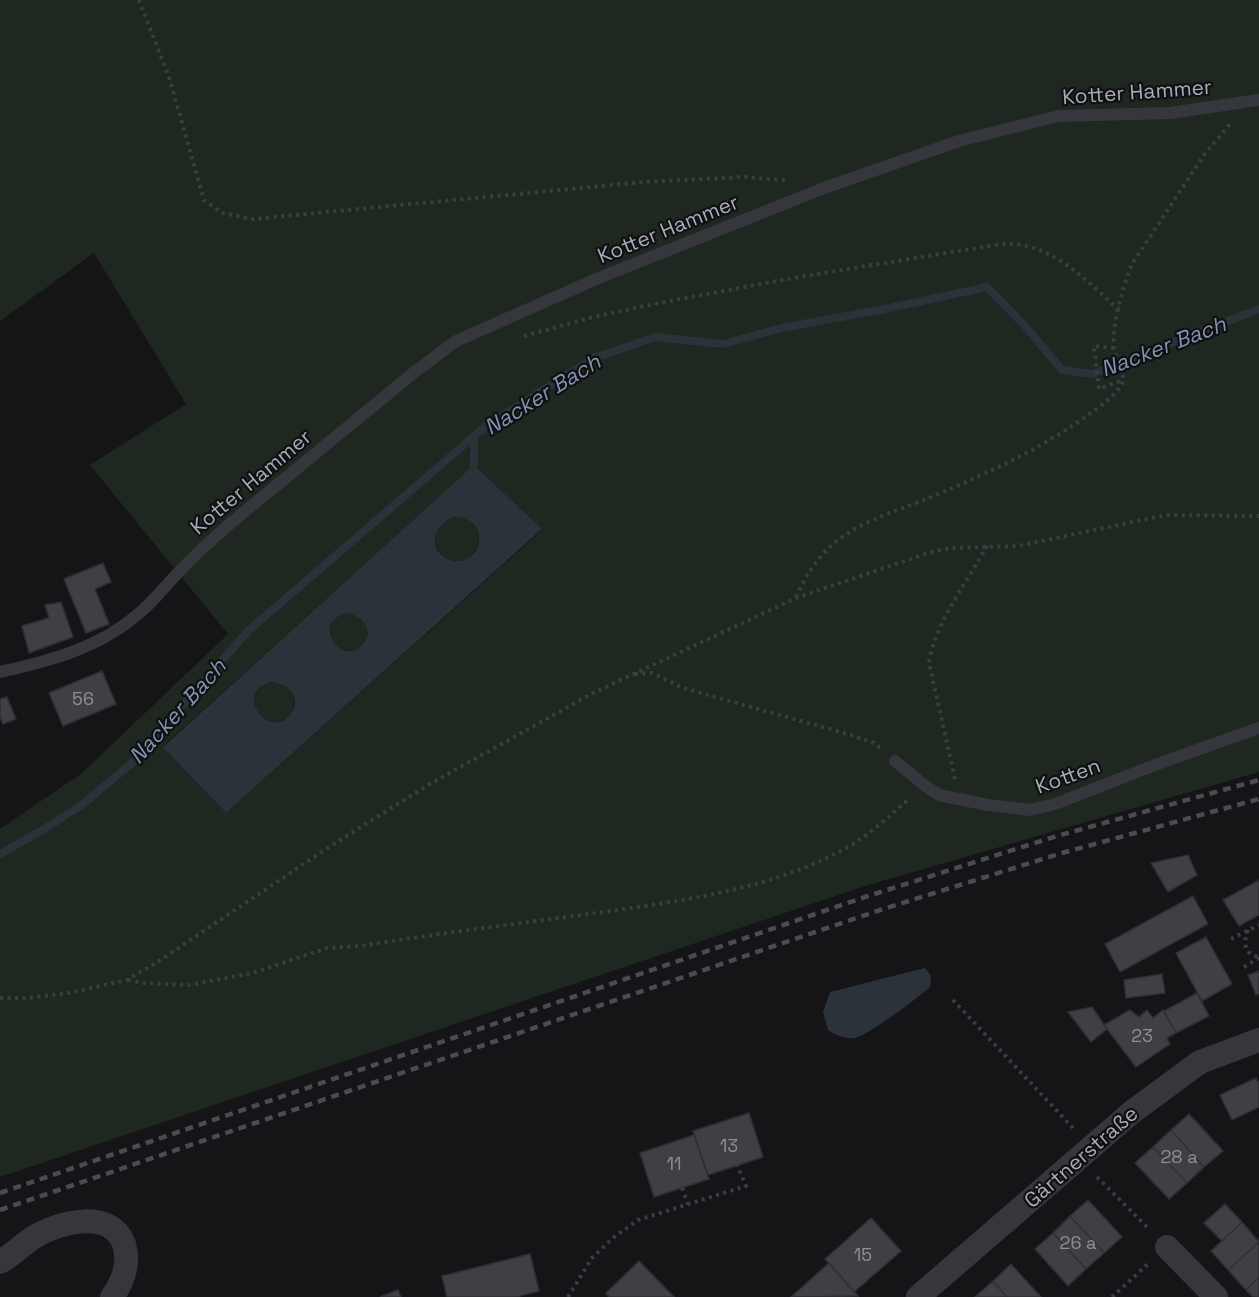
<svg xmlns="http://www.w3.org/2000/svg" width="1259" height="1297" viewBox="0 0 1259 1297" font-family="'Space Grotesk',sans-serif">
  <style>
    .green { fill: #1f2721; fill-rule: evenodd }
    .water { fill: #2c323a; fill-rule: evenodd }
    .lines { fill: none; stroke-linecap: round; stroke-linejoin: round }
    .stream { stroke: #2c323a; stroke-width: 8 }
    .building { fill: #3f3f44; stroke: #302f33; stroke-width: 1.5 }
    .path { stroke: #3c3d43; stroke-width: 4; stroke-dasharray: 3 4.5; stroke-linecap: butt }
    .service { stroke: #36373c; stroke-width: 12 }
    .minor { stroke: #36373c; stroke-width: 24 }
    .rail { stroke: #4b4c53; stroke-width: 4.5; stroke-dasharray: 8 6; stroke-linecap: butt }
    .labels { text-anchor: middle; stroke-width: 4.5; stroke-linejoin: round; paint-order: stroke }
    .number-label { font-size: 18px; fill: #8d8f9a }
    .street-label { font-size: 21px; fill: #a7aab7; stroke: #101012 }
    .water-label { font-size: 22px; font-style: italic; fill: #7f94b1; stroke: #101012 }
  </style>
  <rect width="100%" height="100%" fill="#151517"/>
  <path class="green" d="M0,0H1259V772L865,886L0,1177V829L82,773L228,634L90,465L186,404L94,253L0,321ZM474,466L542,530L226,813L163,746Z
    M435 539a22 22 0 1 1 44 0a22 22 0 1 1-44 0Z
    M330 632a19 19 0 1 1 38 0a19 19 0 1 1-38 0Z
    M254 702a20 20 0 1 1 40 0a20 20 0 1 1-40 0Z"/>
  <path class="water" d="M474,465L542,529L226,813L163,747ZM454,517C469,517 481,526 479,542C477,559 456,567 443,556C426,543 438,522 454,517ZM348,613C362,616 375,630 363,644C342,669 309,621 348,613ZM271,682C287,682 302,697 291,713C270,743 232,692 271,682Z
    M925,968L931,976L930,987C919,997 867,1036 855,1038C844,1039 836,1035 828,1030L823,1012L830,992Z"/>
  <g class="lines">
    <path class="stream" d="M474,437V465
      M0,854L49,826L83,804L132,763L249,630L486,426L594,358L655,337L723,344L786,327L885,309L987,287L1025,326L1062,370L1092,374L1259,309"/>
  </g>
  <path class="building" d="M103,563L111,582L95,589L109,624L86,633L64,579Z
    M61,602L73,637L29,653L22,626L49,618L45,605Z
    M102,671L116,704L63,726L49,693Z
    M7,697L16,719L3,724L0,717V699Z
    M1188,855L1197,875L1168,892L1151,863Z
    M1259,880V915L1239,926L1223,900Z
    M1193,896L1208,924L1120,972L1105,944Z
    M1206,937L1232,984L1202,1001L1176,953Z
    M1259,971V993L1256,995L1248,975Z
    M1162,974L1165,993L1126,998L1124,980Z
    M1197,993L1209,1016L1176,1033L1164,1011Z
    M1092,1007L1107,1029L1091,1042L1068,1012Z
    M1130,1010L1139,1017L1147,1010L1153,1018L1163,1010L1176,1033L1167,1038L1170,1044L1136,1067L1104,1025Z
    M1256,1078L1259,1084V1107L1232,1120L1220,1095Z
    M749,1113L763,1157L708,1175L693,1131Z
    M1189,1114L1223,1151L1204,1167L1171,1130Z
    M1171,1130L1204,1167L1187,1183L1153,1147Z
    M694,1135L709,1179L654,1197L640,1153Z
    M1153,1147L1187,1183L1169,1199L1135,1163Z
    M1088,1200L1122,1237L1104,1253L1070,1216Z
    M1225,1204L1242,1222L1222,1241L1204,1223Z
    M1070,1216L1104,1253L1086,1269L1053,1233Z
    M871,1218L901,1251L854,1292L825,1259Z
    M1242,1222L1259,1242L1228,1270L1211,1251Z
    M1053,1233L1086,1269L1068,1286L1035,1249Z
    M1259,1242V1277L1246,1290L1228,1270Z
    M530,1254L539,1291L516,1297H447L442,1276Z
    M639,1261L674,1297H609L606,1293Z
    M829,1263L858,1296L791,1297Z
    M1011,1264L1041,1297H1007L993,1281Z
    M1259,1277V1297H1253L1246,1290Z
    M993,1281L1007,1297H975Z
    M398,1290L401,1297H380Z"/>
  <g class="lines">
    <path class="path" d="M139,0L169,77L204,200L222,213L253,219L644,182L743,177L785,180
      M524,336L597,316L659,303L793,278L983,247C993,246 1005,243 1015,244C1058,249 1089,283 1119,310
      M1114,348L1094,346L1099,389L1123,380
      M796,597C828,524 877,521 943,492C990,472 1039,449 1081,420C1097,408 1115,398 1124,380C1121,370 1115,358 1114,348C1111,327 1124,283 1132,264L1204,155L1230,124
      M635,674L652,673L683,688L851,735L874,743L881,749
      M955,779L929,663C934,625 968,580 987,546
      M1248,930C1243,943 1244,954 1259,957
      M1231,939L1259,925
      M1244,967L1259,958
      M128,980L144,983L190,985L253,973L327,948L360,946C441,933 523,923 604,912C686,900 772,889 846,848C870,835 889,816 910,798
      M0,998H28L69,993L127,980L156,963L326,849L428,785L593,693L796,598L928,553L950,548L1018,546L1166,515L1259,516
      M953,1000L1074,1129
      M1097,1177L1149,1229
      M682,1188L688,1204
      M568,1297L592,1258L614,1237L638,1220L746,1186L737,1165
      M1112,1297L1149,1263"/>
    <path class="service" d="M0,672C50,661 99,648 138,614C151,604 162,590 173,578C190,560 208,543 226,527L412,374L456,341L601,277L824,188L959,141L1058,116L1170,113L1259,100
      M895,761L924,785L939,795L988,805L1030,810L1055,804L1163,762L1259,728"/>
    <path class="minor" d="M1167,1247L1216,1297
      M0,1262C12,1255 22,1245 34,1237C60,1222 111,1208 124,1244C130,1263 123,1282 112,1297
      M918,1297L1132,1112L1200,1062L1259,1040"/>
    <path class="rail" d="M0,1193L868,896L1057,836L1259,780
      M0,1210L877,911L1062,853L1259,799"/>
  </g>
  <g class="labels">
    <g class="number-label">
      <text x="83" y="705">56</text>
      <text x="1142" y="1042">23</text>
      <text x="729" y="1152">13</text>
      <text x="1179" y="1163">28 a</text>
      <text x="674" y="1170">11</text>
      <text x="1078" y="1249">26 a</text>
      <text x="863" y="1261">15</text>
    </g>
    <g class="street-label">
      <text transform="translate(1137 92) rotate(-4)" y="7">Kotter Hammer</text>
      <text transform="translate(668 229) rotate(-22)" y="7">Kotter Hammer</text>
      <text transform="translate(251 482) rotate(-40)" y="7">Kotter Hammer</text>
      <text transform="translate(1068 776) rotate(-20)" y="7">Kotten</text>
      <text transform="translate(1081 1157) rotate(-41)" y="7">Gärtnerstraße</text>
    </g>
    <g class="water-label">
      <text transform="translate(1163 346) rotate(-21)" y="8">Nacker Bach</text>
      <text transform="translate(542 394) rotate(-32)" y="8">Nacker Bach</text>
      <text transform="translate(177 711) rotate(-48)" y="8">Nacker Bach</text>
    </g>
  </g>
</svg>
